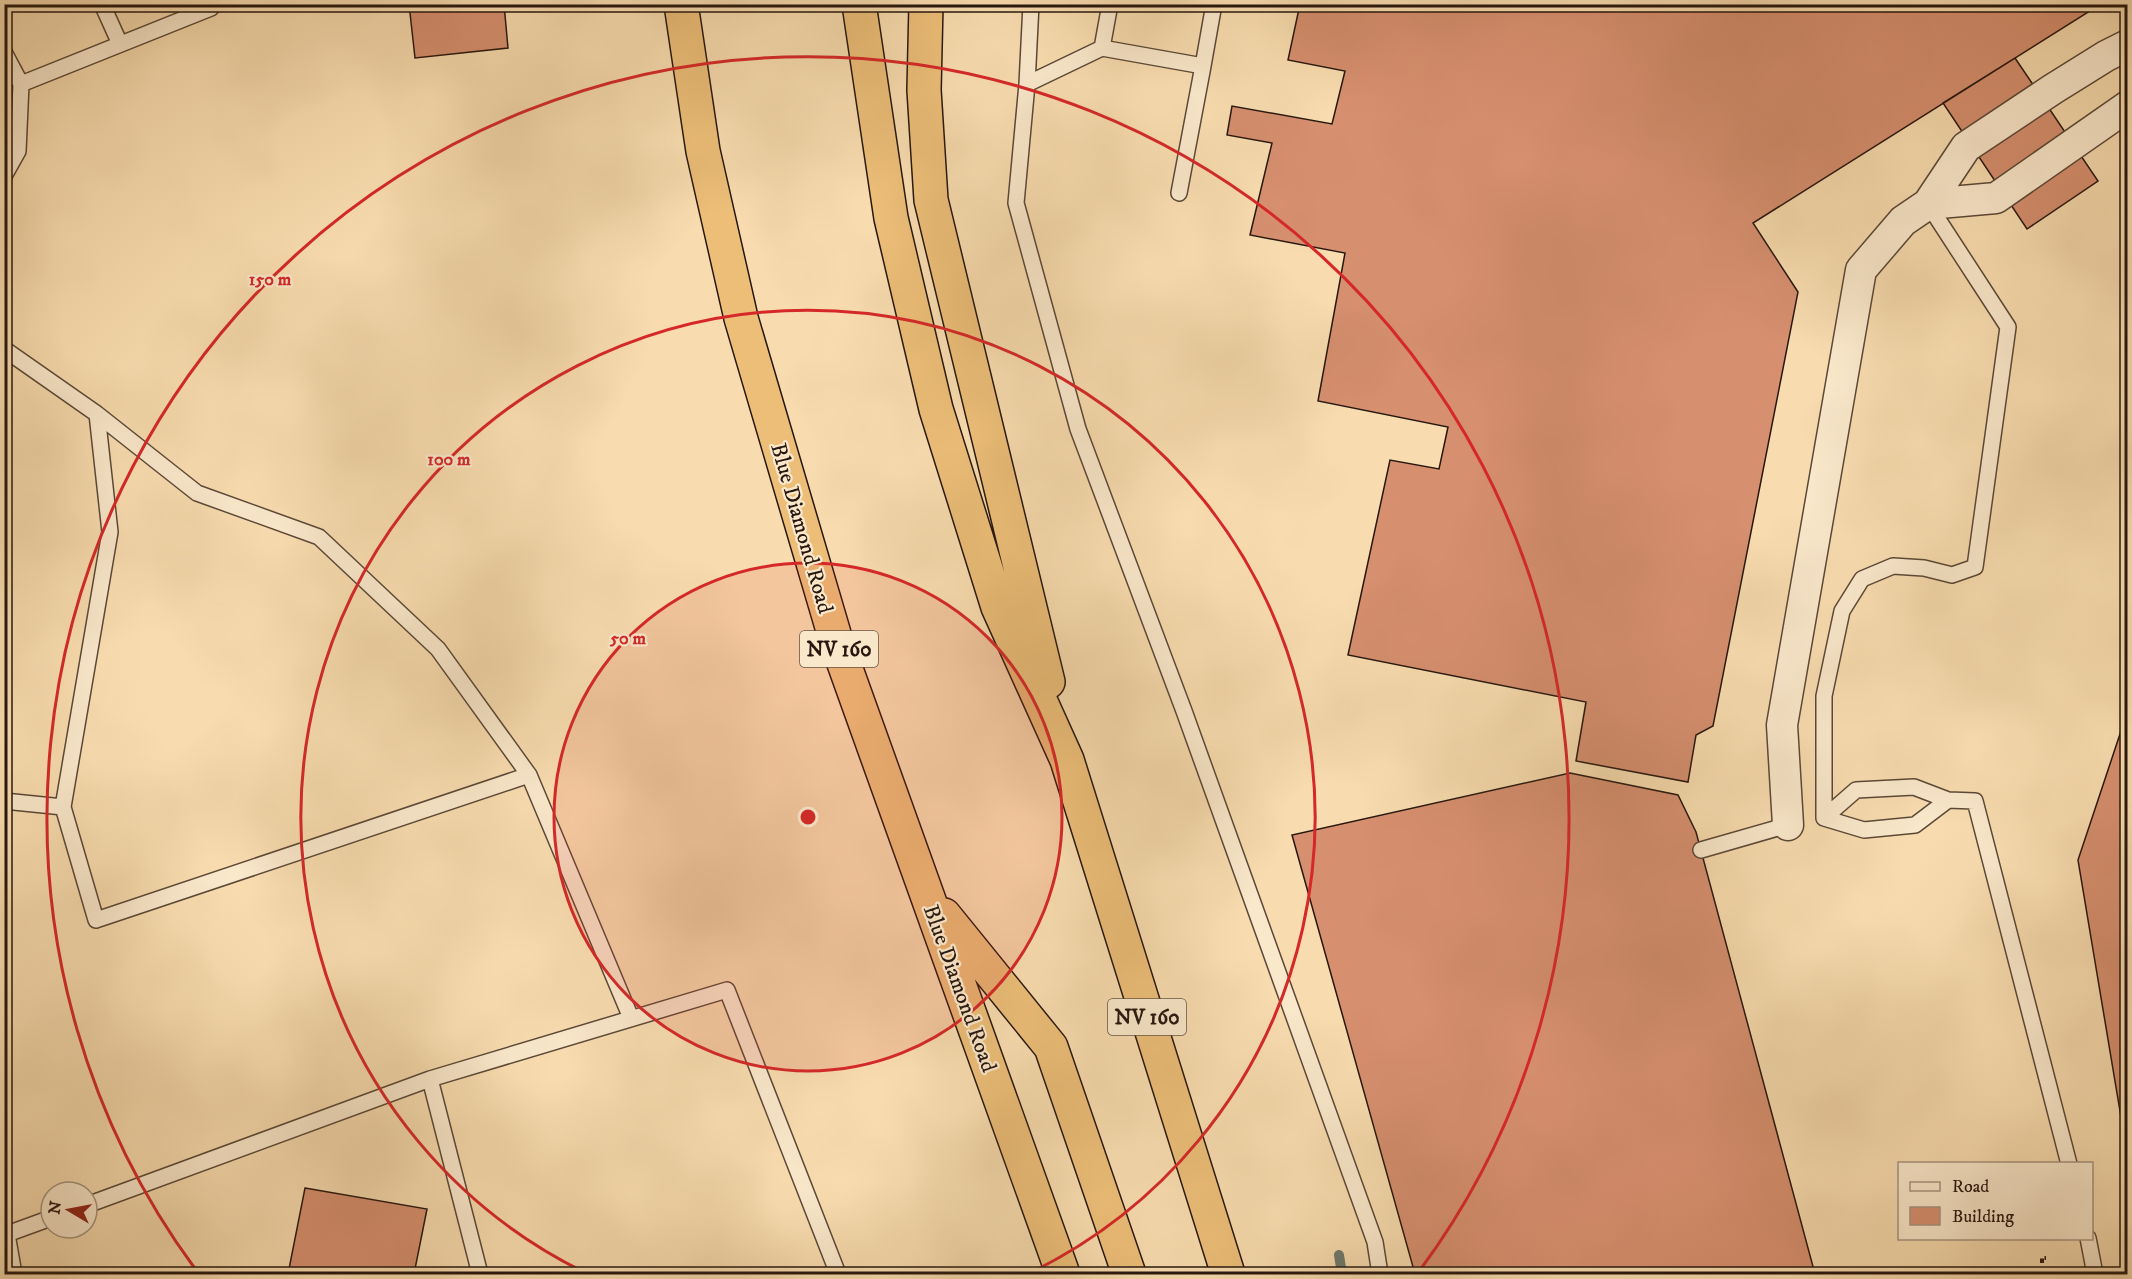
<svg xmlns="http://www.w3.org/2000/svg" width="2132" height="1279" viewBox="0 0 2132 1279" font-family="'IM FELL DW Pica',serif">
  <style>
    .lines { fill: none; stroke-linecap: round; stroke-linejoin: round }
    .stream { stroke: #6e796e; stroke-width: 10 }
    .building { fill: #d68f6f; stroke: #27170f; stroke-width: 1.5 }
    .lane-casing { stroke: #5b4837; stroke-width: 18 }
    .street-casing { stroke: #5b4837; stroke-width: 33 }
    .highway-casing { stroke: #27170f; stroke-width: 36 }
    .path { stroke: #27170f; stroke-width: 4; stroke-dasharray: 4.5 3; stroke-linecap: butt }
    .lane { stroke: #fae8cb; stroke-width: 15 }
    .street { stroke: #fae8cb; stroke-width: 30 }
    .highway { stroke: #ecbe78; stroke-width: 33 }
    .ring { fill: none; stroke: #d62828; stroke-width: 3 }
    .labels { text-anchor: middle; stroke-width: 4.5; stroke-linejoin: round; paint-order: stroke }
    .shield { fill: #fae8cb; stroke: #665647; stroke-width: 1.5 }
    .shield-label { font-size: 21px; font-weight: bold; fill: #27170f }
    .street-label { font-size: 22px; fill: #27170f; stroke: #fae8cb }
    .centre { fill: #d62828; stroke: #fae8cb; stroke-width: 3 }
    .ring-label { font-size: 18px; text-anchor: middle; font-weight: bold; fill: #d62828; stroke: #fae8cb; stroke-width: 4.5; stroke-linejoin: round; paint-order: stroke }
  </style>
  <rect width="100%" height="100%" fill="#f8dcaf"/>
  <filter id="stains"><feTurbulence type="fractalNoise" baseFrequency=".00333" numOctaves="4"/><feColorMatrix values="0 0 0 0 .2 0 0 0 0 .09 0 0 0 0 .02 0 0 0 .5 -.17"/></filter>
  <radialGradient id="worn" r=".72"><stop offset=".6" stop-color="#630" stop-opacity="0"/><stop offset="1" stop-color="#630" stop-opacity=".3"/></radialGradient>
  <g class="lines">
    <path class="stream" d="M1339,1255L1342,1274"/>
  </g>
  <path class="building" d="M409,4H504L508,48L415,58Z
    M1300,4H2101L1753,223L1798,292L1713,726L1696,735L1688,782L1576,761L1586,702L1348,655L1390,460L1439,469L1448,427L1318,401L1345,253L1250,235L1272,143L1227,135L1232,106L1332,124L1345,71L1288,60Z
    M2015,58L2098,181L2027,229L1943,103Z
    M2128,710V1159L2078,860Z
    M1570,773L1678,795L1696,832L1815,1274H1415L1292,835Z
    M305,1188L427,1209L414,1274H288Z"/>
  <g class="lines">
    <g class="lane-casing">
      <path id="lane" d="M102,4L120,44
        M1031,4L1027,84L1016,203L1078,429L1184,711L1375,1242L1380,1274
        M1102,48L1203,66L1214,4
        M4,52L21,84L18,151L4,176
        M21,84L211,8L215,4
        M1027,84L1102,48L1110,4
        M1179,193L1203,66
        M4,349L97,414L197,493L319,537L438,649L529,775L631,1018
        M4,801L63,807L110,532L97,414
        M63,807L96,920L529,775
        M1824,818V696L1842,611L1862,579L1893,566L1924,568L1952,575L1975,567L2008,327L1928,204
        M1824,818L1856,790L1914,787L1948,800L1975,801L2069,1164
        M1824,818L1864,830L1915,825L1948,800
        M1701,850L1788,825
        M430,1079L727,990L838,1274
        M87,1205L430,1079L480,1274
        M7,1234L51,1218
        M4,1235L7,1234L14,1274
        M2088,1238L2095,1274"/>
    </g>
    <g class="street-casing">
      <path id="street" d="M1928,204L1996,198L2128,106
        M1788,825L1782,725L1861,270L1903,221L1928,204L1966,147L2053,89L2106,56L2128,45"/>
    </g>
    <g class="highway-casing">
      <path id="highway" d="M681,4L703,151L741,318L837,644L1063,1274
        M859,4L891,218L936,409L998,607L1067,760L1228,1274
        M926,4L924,90L931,200L1048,682
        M944,915L1051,1047L1129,1274"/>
    </g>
    <path class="path" d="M2042,1263V1258H2046"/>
    <use href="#lane" class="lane"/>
    <use href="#street" class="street"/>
    <use href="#highway" class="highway"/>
  </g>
  <circle cx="808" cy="817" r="254" fill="#d62828" fill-opacity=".12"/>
  <g class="ring">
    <circle cx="808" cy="817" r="254"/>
    <path d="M586 1273A507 507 0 1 1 1030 1273"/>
    <path d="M196 1270A761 761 0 1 1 1420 1270"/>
  </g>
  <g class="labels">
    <g class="shield">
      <rect x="800" y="631" width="78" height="36" rx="4.5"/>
      <rect x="1108" y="999" width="78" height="36" rx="4.5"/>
    </g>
    <g class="shield-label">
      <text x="839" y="656">NV 160</text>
      <text x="1147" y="1024">NV 160</text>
    </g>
    <g class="street-label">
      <text transform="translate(803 528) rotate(74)" y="8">Blue Diamond Road</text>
      <text transform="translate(961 988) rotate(70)" y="8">Blue Diamond Road</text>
    </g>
  </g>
  <circle cx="808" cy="817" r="9" class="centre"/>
  <g class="ring-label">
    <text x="270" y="285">150 m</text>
    <text x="449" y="465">100 m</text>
    <text x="628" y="644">50 m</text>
  </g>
  <rect width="2132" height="1279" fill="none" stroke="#f8dcaf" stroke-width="24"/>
  <rect x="6" y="6" width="2120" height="1267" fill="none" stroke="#27170f" stroke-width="3"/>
  <rect x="12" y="12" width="2108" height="1255" fill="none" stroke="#27170f" stroke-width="1.5"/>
  <rect x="1898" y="1162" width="195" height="78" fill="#fae8cb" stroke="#a69480" stroke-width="1.5"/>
  <rect x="1910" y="1182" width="30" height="9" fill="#fae8cb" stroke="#a69480" stroke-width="1.5"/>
  <text x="1952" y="1192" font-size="18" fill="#27170f">Road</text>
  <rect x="1910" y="1207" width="30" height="18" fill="#d68f6f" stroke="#a69480" stroke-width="1.5"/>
  <text x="1952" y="1222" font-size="18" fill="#27170f">Building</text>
  <g transform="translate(69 1210) rotate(280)"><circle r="28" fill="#fae8cb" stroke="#a69480" stroke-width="1.5"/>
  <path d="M0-4.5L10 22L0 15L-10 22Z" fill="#8f2418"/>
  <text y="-9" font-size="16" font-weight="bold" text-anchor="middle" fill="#27170f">N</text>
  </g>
  <rect width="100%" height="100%" filter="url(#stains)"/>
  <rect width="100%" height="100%" fill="url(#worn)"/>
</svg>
